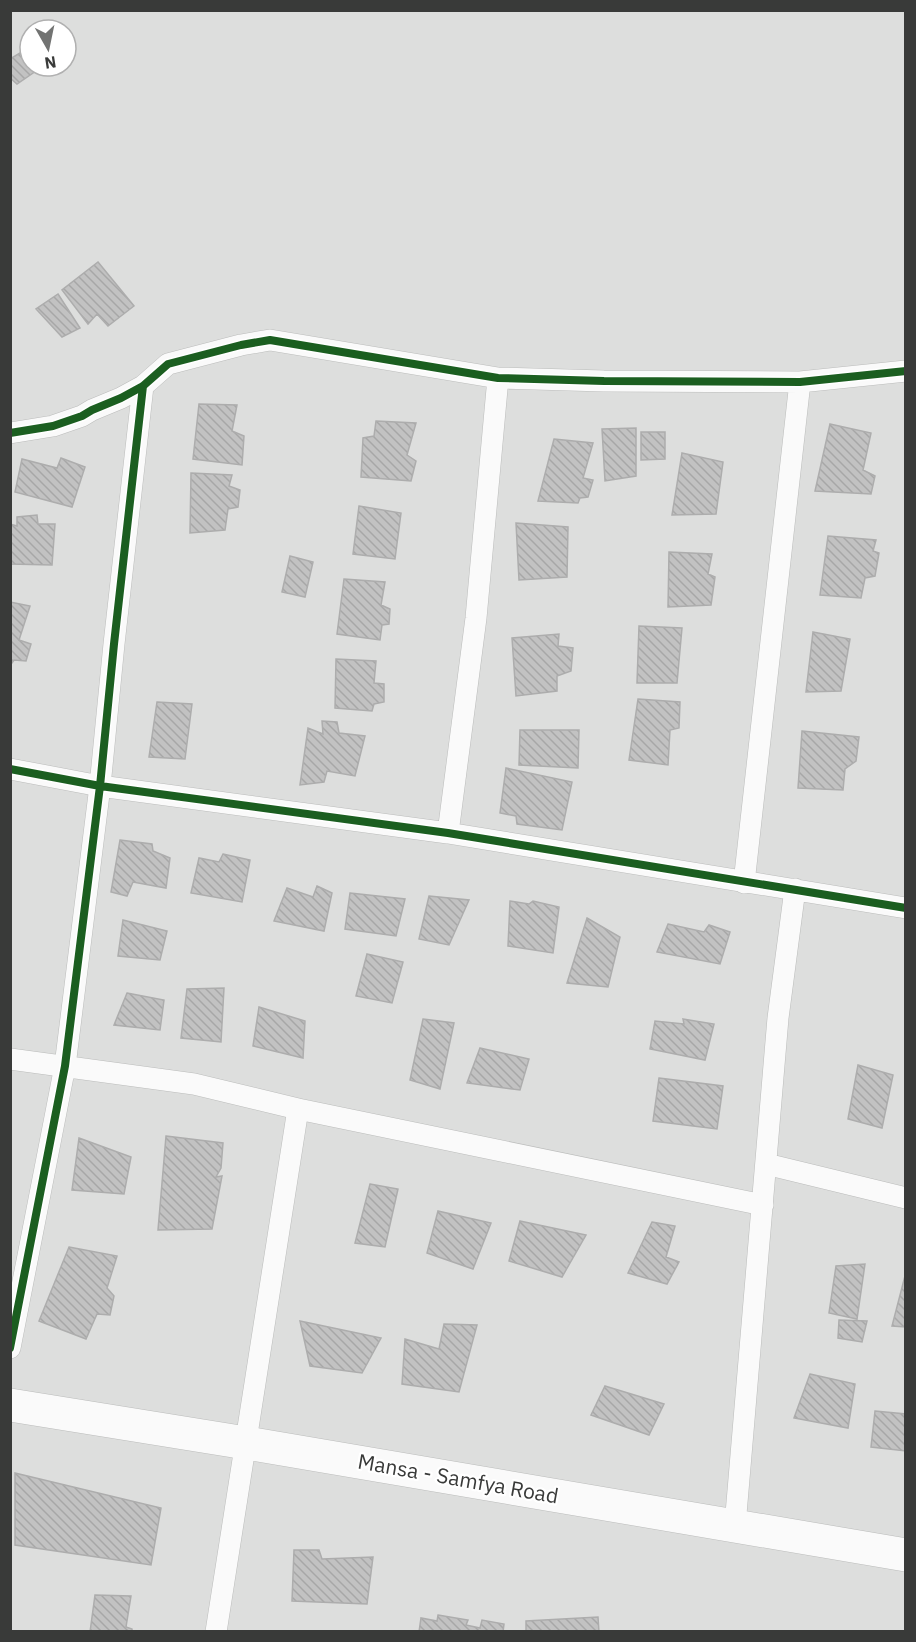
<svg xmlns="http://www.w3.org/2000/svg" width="916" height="1642" viewBox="0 0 916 1642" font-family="'IBM Plex Sans',sans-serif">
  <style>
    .building { fill: url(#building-back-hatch); stroke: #adadad; stroke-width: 1.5 }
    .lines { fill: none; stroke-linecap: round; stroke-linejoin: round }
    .street-casing { stroke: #bbbcbb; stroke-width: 22 }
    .primary-casing { stroke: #bbbcbb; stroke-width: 34 }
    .street { stroke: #fafafa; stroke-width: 21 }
    .primary { stroke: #fafafa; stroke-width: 33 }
    .cycleway-casing { stroke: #fff; stroke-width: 11 }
    .cycleway { stroke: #1b5e20; stroke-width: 8 }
    .labels { text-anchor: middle; stroke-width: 4.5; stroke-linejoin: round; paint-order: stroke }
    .street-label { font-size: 21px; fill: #393a39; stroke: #fff }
  </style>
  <defs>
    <pattern id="building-back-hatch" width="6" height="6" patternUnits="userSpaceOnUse" patternTransform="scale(1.5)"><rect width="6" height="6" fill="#c2c2c2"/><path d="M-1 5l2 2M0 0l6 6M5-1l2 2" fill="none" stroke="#a7a7a7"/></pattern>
  </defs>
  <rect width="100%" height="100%" fill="#dddedd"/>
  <path class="building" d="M20,53L30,64V66L36,71L17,84L10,78V59Z
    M98,262L134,306L108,326L97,314L88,324L62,290Z
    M58,294L80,328L62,337L36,309Z
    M199,404L237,405L232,431L244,436L242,465L193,459Z
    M376,421L416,423L407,455L416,461L411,481L361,477L363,438L374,436Z
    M830,424L871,433L863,470L875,476L871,494L815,491Z
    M636,428V476L605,481L602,429Z
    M641,432H665V459L641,460Z
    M554,439L593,443L583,478L593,480L588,497L580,498L578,503L538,501Z
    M682,453L723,462L716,514L672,515Z
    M61,458L85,467L72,507L15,492L22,459L57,468Z
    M191,473L232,475L229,486L240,490L238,507L228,509L225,530L190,533Z
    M359,506L401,513L395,559L353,554Z
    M37,515L38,524H55L52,565L10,564V524L17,526V517Z
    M516,523L568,527L567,577L519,580Z
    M828,536L876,540L873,551L879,553L875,576L865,578L861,598L820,595Z
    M669,552L712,554L708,574L715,577L711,605L668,607Z
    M290,556L313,562L305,597L282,592Z
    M344,579L385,582L381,605L390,609L389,624L382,625L380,640L337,634Z
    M10,602L30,606L19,640L31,644L26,661L14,660L12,663H10Z
    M639,626L682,628L677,683H637Z
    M813,632L850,639L841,691L806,692Z
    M559,634L558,646L573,648L571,671L557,676V691L516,696L512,638Z
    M336,659L376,661L374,683L384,684V702L374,704L372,711L335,708Z
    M638,699L680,702L679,728L670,730L668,765L629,760Z
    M157,702L192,704L185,759L149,757Z
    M322,721L337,722L339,733L365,736L355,776L327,771L324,782L300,785L308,728L323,734Z
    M520,730H579L578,768L519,765Z
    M802,731L859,737L856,761L845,769L843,790L798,788Z
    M506,768L572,782L562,830L517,824L516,816L500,813Z
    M120,840L152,844L153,851L170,858L166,888L133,882L127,896L111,892Z
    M223,854L250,860L242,902L191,893L199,858L219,862Z
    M317,886L332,893L324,931L274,921L287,888L313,897Z
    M350,893L405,899L396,936L345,929Z
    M429,896L469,900L449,945L419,939Z
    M510,901L529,904L533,901L559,907L553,953L508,946Z
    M587,918L620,937L608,987L567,983Z
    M123,920L167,931L160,960L118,956Z
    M668,924L704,932L709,925L730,932L720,964L657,952Z
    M367,954L403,962L392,1003L356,996Z
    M224,988L221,1042L181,1038L187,989Z
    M127,993L164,1000L160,1030L114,1025Z
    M259,1007L305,1021L303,1058L253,1046Z
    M423,1019L454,1023L440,1089L410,1080Z
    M683,1019L714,1024L705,1060L650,1049L655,1021L684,1024Z
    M480,1048L529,1059L520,1090L467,1083Z
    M858,1065L893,1075L882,1128L848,1119Z
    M659,1078L723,1086L717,1129L653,1121Z
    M166,1136L223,1143L221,1168L216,1177L222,1176L212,1229L158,1230Z
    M79,1138L131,1157L124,1194L72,1190Z
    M370,1184L398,1189L385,1247L355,1243Z
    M438,1211L491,1223L473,1269L427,1253Z
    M520,1221L586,1235L562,1277L509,1261Z
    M652,1222L675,1226L666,1257L679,1262L667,1284L628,1273Z
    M69,1247L117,1256L107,1288L114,1296L110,1315L97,1314L86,1339L39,1321Z
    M865,1264L857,1319L829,1313L836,1266Z
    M906,1272V1327L892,1326Z
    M839,1320L867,1321L862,1342L838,1338Z
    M300,1321L381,1338L362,1373L310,1366Z
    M444,1324L477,1325L459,1392L402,1384L405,1339L439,1349Z
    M810,1374L855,1384L848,1428L794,1418Z
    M605,1386L664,1404L649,1435L591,1415Z
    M875,1411L906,1414V1451L871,1447Z
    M15,1473L161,1508L151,1565L15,1545Z
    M294,1550H319L322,1559L373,1557L367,1604L292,1601Z
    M95,1595L131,1596L126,1627L132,1629V1632H90Z
    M438,1615L468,1620L466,1625L480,1628L482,1620L504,1624L503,1632H419L421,1618L437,1621Z
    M598,1617L599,1632H526V1621Z"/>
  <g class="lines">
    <g class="street-casing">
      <path id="street" d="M10,433L53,426L82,416L92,410L121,398L143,386L168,364L241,345L270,340L498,378L604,381L800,382L906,371
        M10,769L100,786L448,833L906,908
        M448,833L476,618L498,378
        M744,883L800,382
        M10,1059L194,1084L298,1109L763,1205
        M766,1164L906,1198
        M10,1348L65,1066L100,786L114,644L143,386
        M735,1526L778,1018L795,889
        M216,1632L298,1109"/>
    </g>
    <g class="primary-casing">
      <path id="primary" d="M10,1405L246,1443L906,1555"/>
    </g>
    <use href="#street" class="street"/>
    <use href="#primary" class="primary"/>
    <g class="cycleway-casing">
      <path id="cycleway" d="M10,433L53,426L82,416L92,410L121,398L143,386L168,364L241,345L270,340L498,378L604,381L800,382L906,371
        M10,769L100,786L448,833L906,908
        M10,1348L65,1066L100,786L114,644L143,386"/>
    </g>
    <use href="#cycleway" class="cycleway"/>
  </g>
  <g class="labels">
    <g class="street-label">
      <text transform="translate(458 1479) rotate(10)" y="7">Mansa - Samfya Road</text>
    </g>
  </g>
  <rect width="916" height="1642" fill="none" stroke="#393a39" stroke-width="24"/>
  <g transform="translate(48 48) rotate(171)"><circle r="28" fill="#ffffff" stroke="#b0b0b0" stroke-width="1.5"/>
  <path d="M0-4.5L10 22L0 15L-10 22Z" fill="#727372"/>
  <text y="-9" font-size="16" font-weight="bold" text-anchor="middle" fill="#393a39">N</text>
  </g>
</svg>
